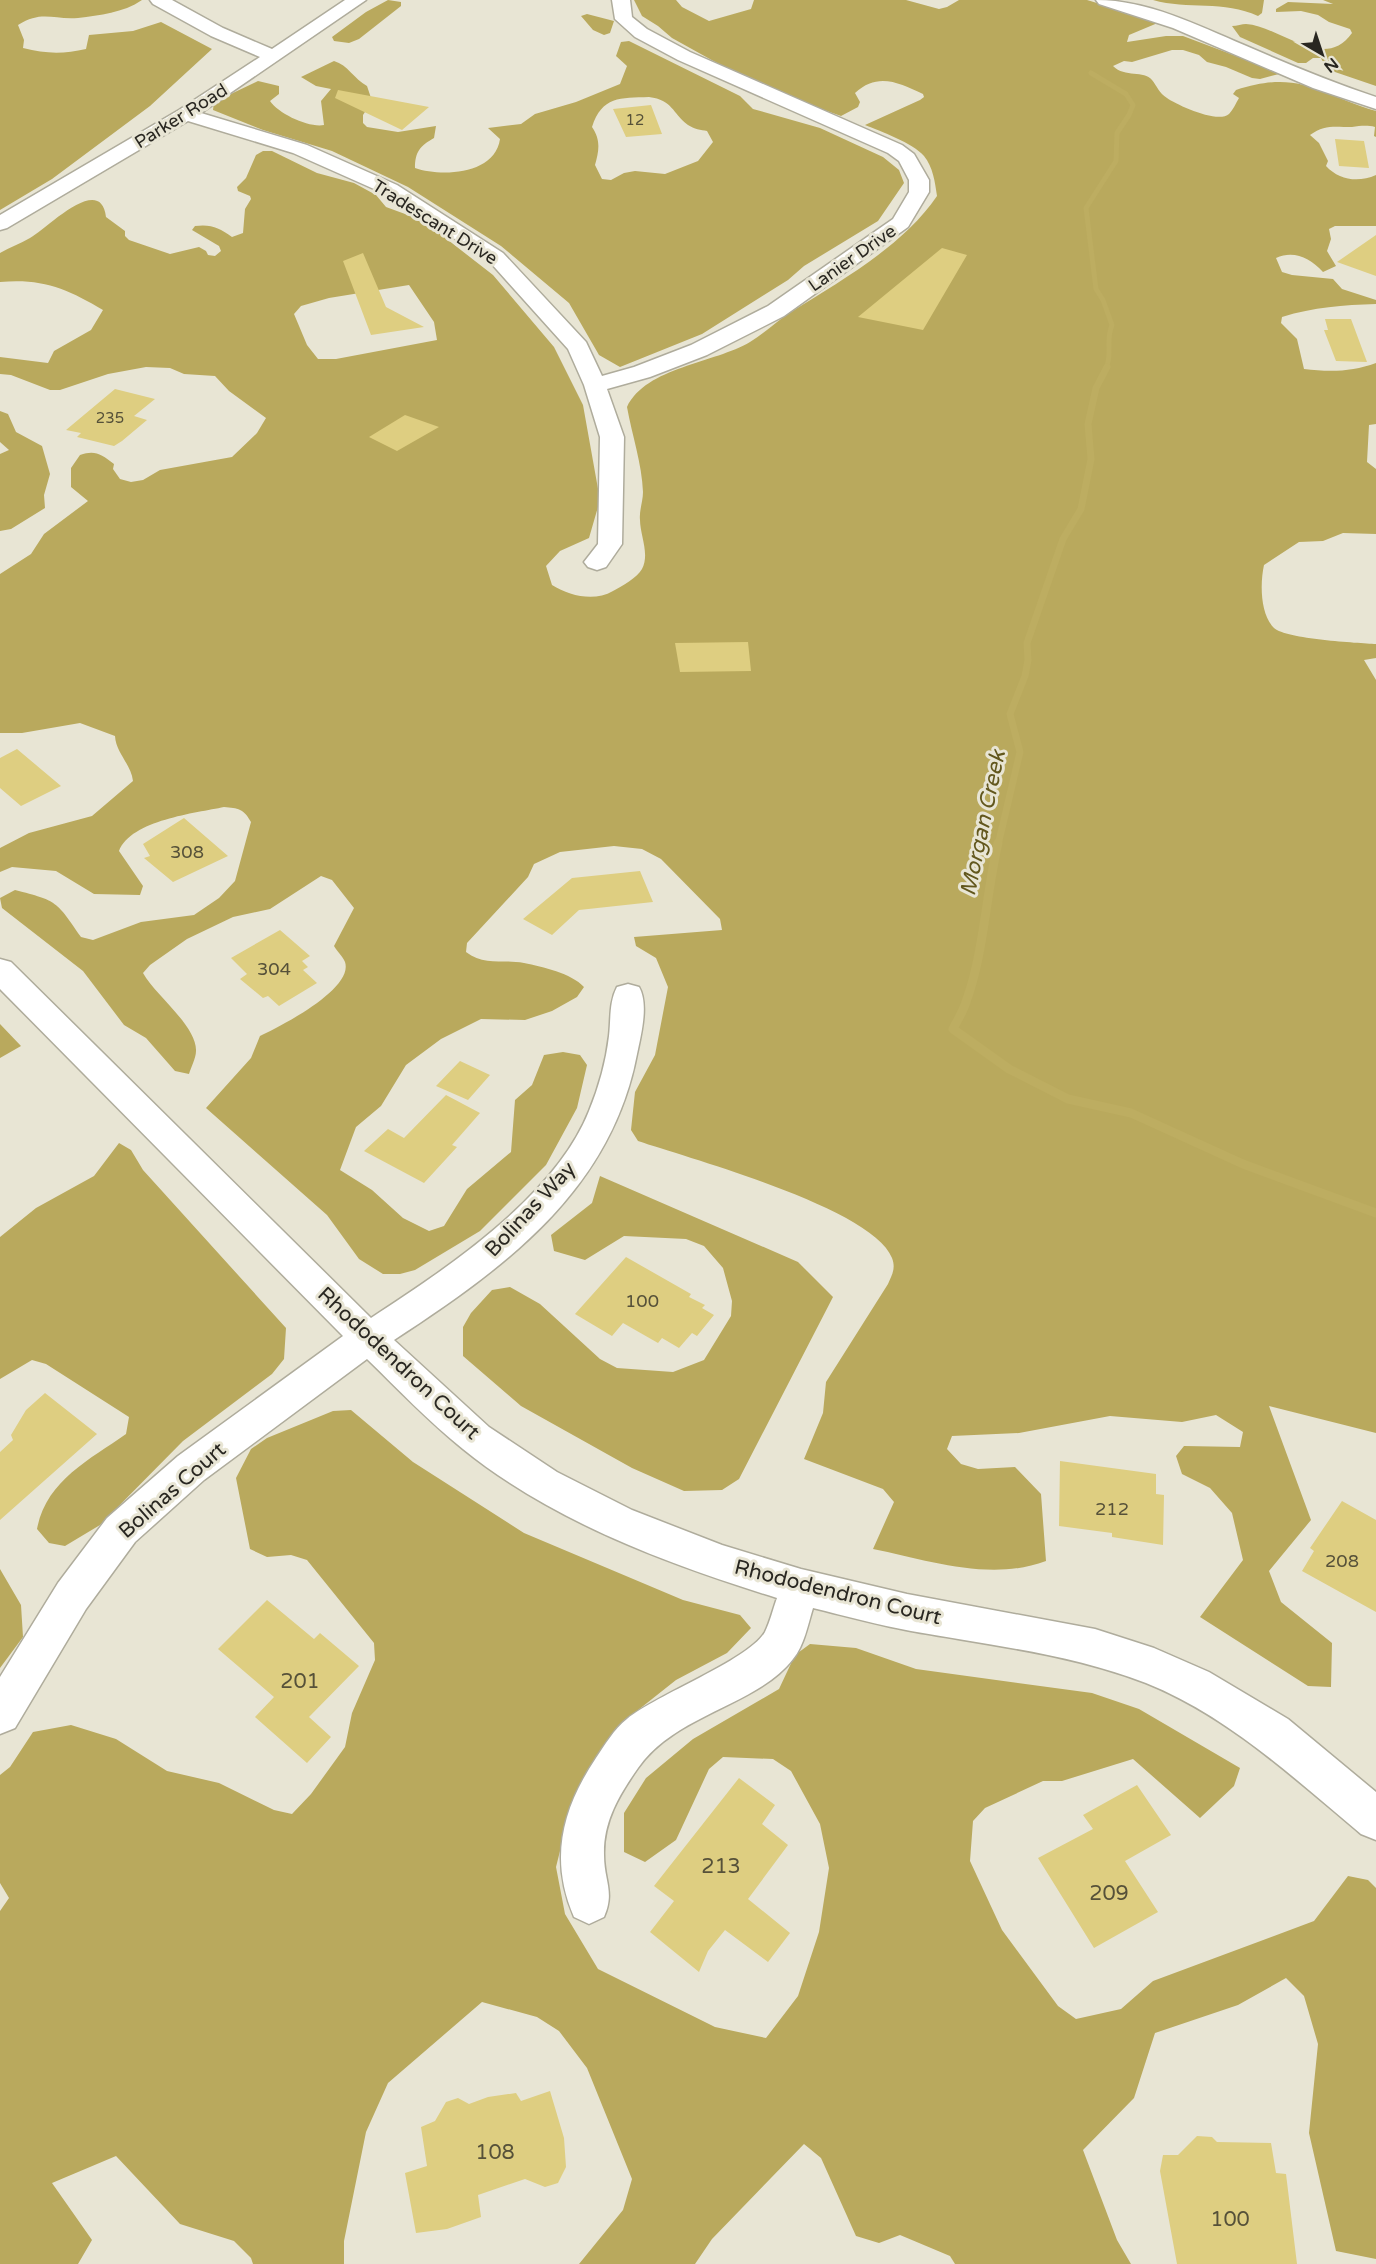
<svg xmlns="http://www.w3.org/2000/svg" width="1376" height="2264" viewBox="0 0 1376 2264" font-family="'Varela Round',sans-serif">
  <style>
    .forest { fill: #b9a95d; fill-rule: evenodd }
    .lines { fill: none; stroke-linecap: round; stroke-linejoin: round }
    .stream-far2 { stroke: #bdad61; stroke-width: 5 }
    .stream-far1 { stroke: #bdad61; stroke-width: 7 }
    .stream { stroke: #bdad61; stroke-width: 9 }
    .building { fill: #dece81 }
    .minor-casing { stroke: #afac9c; stroke-width: 3 }
    .minor { fill: #fff; fill-rule: evenodd }
    .labels { text-anchor: middle; stroke-width: 6; stroke-linejoin: round; paint-order: stroke }
    .far-number-label { font-size: 15px; fill: #565139 }
    .far-street-label { font-size: 18px; fill: #292721; stroke: #e8e5d4 }
    .number-label { font-size: 18px; fill: #565139 }
    .street-label { font-size: 21px; fill: #292721; stroke: #e8e5d4 }
    .near-number-label { font-size: 21px; fill: #565139 }
    .water-label { font-size: 22px; font-style: italic; fill: #62571d; stroke: #e8e5d4 }
  </style>
  <rect width="100%" height="100%" fill="#e8e5d4"/>
  <path class="forest" d="M0,0H142C123,13 100,15 78,18C53,20 42,10 18,25L24,40L23,48C46,54 64,54 86,49L89,35L133,31L161,22L212,49L150,106L52,179L0,210Z
    M388,0L401,2V6L359,39L349,43L334,41L332,37L366,12Z
    M634,0H676L682,7L709,21L751,9L754,0H906L939,9L947,7L959,0H1087L1160,22L1129,35L1127,42L1166,36H1183L1287,75L1279,74L1260,79L1252,78L1226,67L1207,62L1199,55L1183,50H1172L1132,62L1124,61L1113,66C1125,78 1144,70 1152,80C1157,86 1159,93 1167,98C1177,105 1218,124 1229,114C1233,110 1236,103 1239,98L1233,94L1236,90C1300,69 1318,94 1376,111V137L1374,136L1375,127C1367,125 1360,126 1352,127C1335,127 1325,124 1310,135L1319,143L1328,161L1326,166C1339,180 1358,183 1376,175V226H1335L1329,229L1331,239L1327,251L1336,266L1323,272C1310,258 1294,250 1276,258L1282,272L1292,275L1333,279L1342,289L1376,300V304C1343,305 1314,307 1282,317L1281,323L1297,339L1304,369C1329,372 1352,372 1376,363V424L1369,425L1367,462L1376,469V534L1343,533L1323,541L1299,542L1264,565C1260,583 1260,614 1274,628C1286,639 1358,643 1376,644V658L1364,660L1376,680V1433L1269,1406L1311,1520L1269,1571L1281,1602L1332,1643L1331,1687L1308,1686L1200,1617L1243,1560L1232,1513L1210,1488L1182,1474L1176,1456L1184,1446L1240,1447L1243,1432L1216,1415L1182,1422L1110,1416L1019,1433L952,1436L947,1449L961,1464L978,1469L1015,1467L1041,1494L1046,1561C990,1582 928,1560 873,1549L894,1502L883,1489L804,1459L823,1413L826,1382L888,1284C892,1275 896,1268 892,1258C873,1208 691,1159 638,1141L631,1130L635,1092L655,1055L668,987L656,958L636,946L634,937L722,930L720,919L661,859L642,849L614,846L560,852L534,864L528,877L467,943L466,952C484,966 503,959 524,963C543,967 571,973 584,987L577,997L552,1011L525,1020L481,1019L441,1039L406,1065L381,1106L356,1127L340,1170L372,1190L403,1218L429,1231L444,1226L467,1189L511,1152L515,1100L532,1085L544,1055L563,1052L580,1055L587,1065L577,1108L546,1165L480,1231L415,1270L400,1274H383L359,1259L327,1215L206,1108L251,1058L260,1036C279,1027 354,989 345,962C343,957 337,951 334,946L354,908L332,880L321,876L270,909L233,917L187,939L150,965L143,973C155,995 197,1026 196,1051C196,1058 191,1067 189,1074L175,1071L146,1038L124,1025L83,971L2,908L0,898L15,890C58,901 56,901 81,937L93,940L141,922L194,915L219,898L235,881L251,822C244,809 238,808 224,807C196,813 131,820 119,851L143,886L140,895L94,894L56,871L12,867L0,872V848L29,833L92,816L133,781C131,764 116,753 115,736L80,723L22,733H0V574L31,554L44,534L88,501L71,487V468L80,455C95,450 101,454 114,464L113,469L120,479L131,482L143,480L160,470L232,457L257,433L266,418L229,391L215,376L184,374L170,368L146,367L108,374L60,390H50L11,375L0,374V357L48,363L54,351L91,330L103,310C68,289 42,278 0,282V253C10,247 20,244 30,238C46,229 101,172 106,217L125,231V236L129,240L170,254L199,247L206,251L208,255L215,256L221,251L219,246L192,230L195,226C212,224 219,228 232,237L243,233L245,209L251,199L250,196L238,191L237,187L246,178L256,155L263,151H272L317,173L354,183L376,195L386,207L416,218L439,233L493,275L554,347L583,405L600,500L589,538L560,551L546,566L552,585C570,596 594,602 613,591C622,586 637,578 642,569C650,554 640,535 640,520C639,511 643,501 643,492C642,464 632,435 627,407C646,367 715,363 750,342C765,333 777,321 791,312C842,280 903,246 937,196C935,182 933,167 924,156C913,143 880,131 865,125L920,100L924,97L923,94C899,83 878,72 855,93L860,102L858,107L841,116L762,88L672,38L658,26L642,16ZM409,285L434,322L437,340L336,359H318L307,345L294,314L301,306L329,298Z
    M1153,0H1264L1262,13L1258,16C1224,0 1188,10 1153,0Z
    M1323,0H1376V86L1332,71L1326,68L1321,58H1313L1306,63H1298L1240,37L1232,26C1237,26 1242,24 1246,24C1280,26 1324,73 1352,33L1350,29L1329,22L1318,15L1301,11L1276,12V9L1288,2L1333,4Z
    M587,14L614,21L610,33L604,35L593,30L581,16Z
    M629,41L740,96L753,109L820,128L883,157L899,170L904,183L878,221L804,266L788,280L702,334L620,367L599,355L569,303L501,246L408,187L332,151L263,130L213,110L214,102L258,81L279,86V94L270,101C279,114 309,128 324,125L321,101L331,89L316,86L301,77L334,61C348,65 354,79 367,86L372,101L363,115V123L367,127L398,132L436,126L434,138C420,146 415,152 415,168C441,177 495,175 500,139L488,128L521,124L535,114L576,102L620,84L627,66L616,56L621,42ZM649,97C673,100 672,113 688,125C694,129 701,130 707,131L713,142L698,161L665,174L635,171L624,173L611,180L602,179L595,165C599,151 601,140 592,127C602,96 620,98 649,97Z
    M0,411L8,414L16,432L42,446L50,474L44,495L45,508L11,529L0,531V454L9,450L0,442Z
    M0,1024L21,1046L0,1058Z
    M119,1143L131,1150L143,1170L286,1328L284,1359L272,1374L183,1441L100,1525L65,1546L49,1543L37,1529C46,1481 89,1460 126,1434L129,1417L46,1364L32,1360L0,1379V1237L36,1208L94,1176Z
    M600,1176L798,1262L833,1297L739,1479L722,1490L684,1491L632,1468L521,1406L463,1356V1327L471,1313L492,1290L510,1287L540,1304L600,1359L617,1368L673,1372L704,1360L731,1316L732,1301L723,1268L704,1246L686,1239L624,1236L585,1260L554,1251L551,1235L592,1203Z
    M351,1410L413,1462L524,1533L683,1600L740,1615L751,1628L727,1653L676,1680L623,1722L572,1803L556,1867L565,1914L598,1969L715,2027L766,2038L798,1996L819,1932L829,1868L820,1824L791,1771L773,1759L723,1757L709,1769L676,1840L645,1862L624,1852V1813L646,1778L693,1739L779,1689L795,1655L810,1644L856,1648L916,1669L1092,1693L1139,1709L1240,1768L1234,1786L1200,1818L1133,1759L1062,1781H1043L985,1808L973,1821L970,1861L1002,1930L1058,2006L1076,2019L1121,2009L1153,1981L1314,1921L1348,1876L1368,1880L1376,1888V2259L1336,2251L1309,2133L1318,2044L1304,1996L1286,1978L1238,2005L1155,2033L1134,2098L1083,2150L1117,2240L1131,2264H955L950,2256L900,2235L879,2243L856,2236L821,2158L804,2144L712,2239L695,2264H579L623,2210L632,2179L587,2068L559,2031L537,2017L482,2002L388,2083L366,2132L344,2241V2264H253L251,2258L234,2241L180,2224L116,2156L52,2183L92,2240L78,2264H0V1911L9,1898L0,1883V1775L10,1767L33,1732L71,1725L116,1739L167,1771L219,1783L274,1810L292,1814L311,1794L345,1747L352,1713L375,1660L374,1643L307,1560L291,1555L267,1557L250,1549L236,1478L251,1449L267,1438L333,1411Z
    M0,1569L21,1605L23,1637L0,1668Z"/>
  <g class="lines">
    <path class="stream-far2" d="M1091,73L1126,94L1133,105L1129,115L1117,133L1116,161L1086,208L1096,289L1103,300L1112,325C1105,342 1113,354 1106,368"/>
    <path class="stream-far1" d="M998,845L1020,752L1010,714L1025,676L1028,660L1027,643L1063,539L1081,509L1091,459L1088,424L1096,388L1107,367"/>
    <path class="stream" d="M998,843C986,894 984,951 967,999C964,1010 958,1019 953,1029L1009,1069L1068,1099L1131,1113L1243,1164L1376,1213"/>
  </g>
  <path class="building" d="M338,90L429,107L402,130L335,98Z
    M651,105L662,134L626,137L613,109Z
    M1335,139L1364,141L1369,168L1339,166Z
    M1376,235V276L1337,262Z
    M942,248L967,255L923,330L858,317Z
    M363,253L386,307L424,327L371,335L343,261Z
    M1325,319H1351L1367,362L1336,361L1324,330H1328Z
    M115,389L155,399L134,416L147,420L122,441L114,446L77,437L81,433L66,430Z
    M405,415L439,427L397,451L369,437Z
    M748,642L751,671L680,672L675,643Z
    M17,749L61,786L21,806L0,788V758Z
    M184,818L228,856L173,882L144,858L150,856L143,844Z
    M640,871L653,902L579,910L552,935L523,919L572,878Z
    M280,930L310,956L302,961L308,967L303,970L317,983L279,1006L268,996L263,998L240,979L247,974L231,958Z
    M460,1061L490,1075L468,1100L436,1086Z
    M446,1095L480,1113L452,1145L457,1147L424,1183L364,1151L388,1129L404,1138Z
    M626,1257L691,1294L689,1297L705,1305L702,1308L714,1315L697,1336L692,1333L679,1348L662,1338L658,1343L623,1323L612,1336L575,1314Z
    M45,1393L97,1434L0,1520V1452L13,1440L11,1435L26,1410Z
    M1060,1461L1156,1474V1494L1164,1495L1163,1545L1112,1537V1533L1059,1526Z
    M1342,1501L1376,1520V1612L1302,1571L1314,1551L1310,1548Z
    M267,1600L314,1639L320,1633L359,1666L309,1717L331,1737L307,1763L255,1717L274,1697L218,1649Z
    M739,1778L775,1805L762,1824L788,1845L748,1899L790,1933L768,1962L725,1930L708,1951L699,1972L650,1932L674,1901L654,1886Z
    M1137,1785L1171,1835L1125,1861L1158,1912L1094,1948L1038,1858L1093,1829L1083,1815Z
    M550,2091L564,2138L566,2167L558,2183L545,2187L525,2179L478,2195L481,2217L447,2229L416,2233L405,2173L427,2166L421,2127L435,2121L446,2102L458,2098L469,2104L488,2097L516,2093L521,2101Z
    M1197,2136L1212,2137L1217,2142L1271,2143L1276,2173L1286,2174L1297,2264H1177L1160,2171L1163,2155H1178Z"/>
  <g class="lines">
    <g class="minor-casing">
      <path id="minor" d="M150,0H172L223,28L272,49L345,0H366L201,113L307,145L397,185L503,253L586,342L602,376L634,367L691,345L768,306L893,219L909,192V180L899,161L888,153L678,60L635,37L615,19L612,0H630L632,17L647,29L690,52L902,145L914,154L929,180V192L908,227L784,316L707,355L650,377L607,389L624,437L622,544L606,567L597,570L588,567L584,562L598,544L600,437L584,385L568,349L489,261L383,193L293,153L188,121L7,228L0,230V215L179,110L260,57L211,36L153,4Z
        M1096,0C1148,0 1197,25 1244,45C1288,64 1331,82 1376,97V109L1313,88L1173,28L1099,4Z
        M0,959L11,962L371,1318C446,1269 555,1197 589,1111C599,1087 606,1061 609,1036C611,1019 609,1002 617,987L628,984L639,987C649,1004 641,1035 637,1054C611,1191 504,1268 394,1340L489,1427L557,1472L632,1510L722,1545L801,1569L907,1594L1095,1629L1154,1648L1209,1672L1288,1719L1376,1792V1840L1361,1834C1294,1778 1228,1716 1146,1683C1071,1654 989,1645 911,1631C878,1625 846,1616 813,1608C808,1624 804,1646 793,1659C757,1706 675,1714 638,1768C619,1795 603,1822 604,1855C604,1881 615,1892 604,1917L589,1924L574,1917C549,1859 562,1809 596,1758C605,1745 614,1729 627,1719C658,1694 749,1660 765,1632C770,1622 773,1609 777,1598C668,1564 553,1522 463,1449C429,1422 398,1389 367,1359L204,1480L135,1542L86,1609L15,1728L0,1734V1677L58,1583L107,1518L178,1456L343,1336L0,989Z"/>
    </g>
    <use href="#minor" class="minor"/>
  </g>
  <g class="labels">
    <g class="far-number-label">
      <text x="635" y="125">12</text>
      <text x="110" y="423">235</text>
    </g>
    <g class="far-street-label">
      <text transform="translate(181 116) rotate(-32)" y="6">Parker Road</text>
      <text transform="translate(435 222) rotate(32)" y="6">Tradescant Drive</text>
      <text transform="translate(852 258) rotate(-35)" y="6">Lanier Drive</text>
    </g>
    <g class="number-label">
      <text x="187" y="858">308</text>
      <text x="274" y="975">304</text>
      <text x="642" y="1307">100</text>
      <text x="1112" y="1515">212</text>
      <text x="1342" y="1567">208</text>
    </g>
    <g class="street-label">
      <text transform="translate(530 1209) rotate(-47)" y="7">Bolinas Way</text>
      <text transform="translate(399 1363) rotate(43)" y="7">Rhododendron Court</text>
      <text transform="translate(172 1490) rotate(-41)" y="7">Bolinas Court</text>
      <text transform="translate(838 1592) rotate(14)" y="7">Rhododendron Court</text>
    </g>
    <g class="near-number-label">
      <text x="300" y="1688">201</text>
      <text x="721" y="1873">213</text>
      <text x="1109" y="1900">209</text>
      <text x="495" y="2159">108</text>
      <text x="1230" y="2226">100</text>
    </g>
    <g class="water-label">
      <text transform="translate(982 823) rotate(-78)" y="8">Morgan Creek</text>
    </g>
  </g>
  <g transform="translate(1322 54) rotate(141)" stroke="#e8e5d4" stroke-width="4.5" paint-order="stroke">
  <path d="M0-4.5L10 22L0 15L-10 22Z" fill="#292721"/>
  <text y="-9" font-size="16" font-weight="bold" text-anchor="middle" fill="#292721">N</text>
  </g>
</svg>
